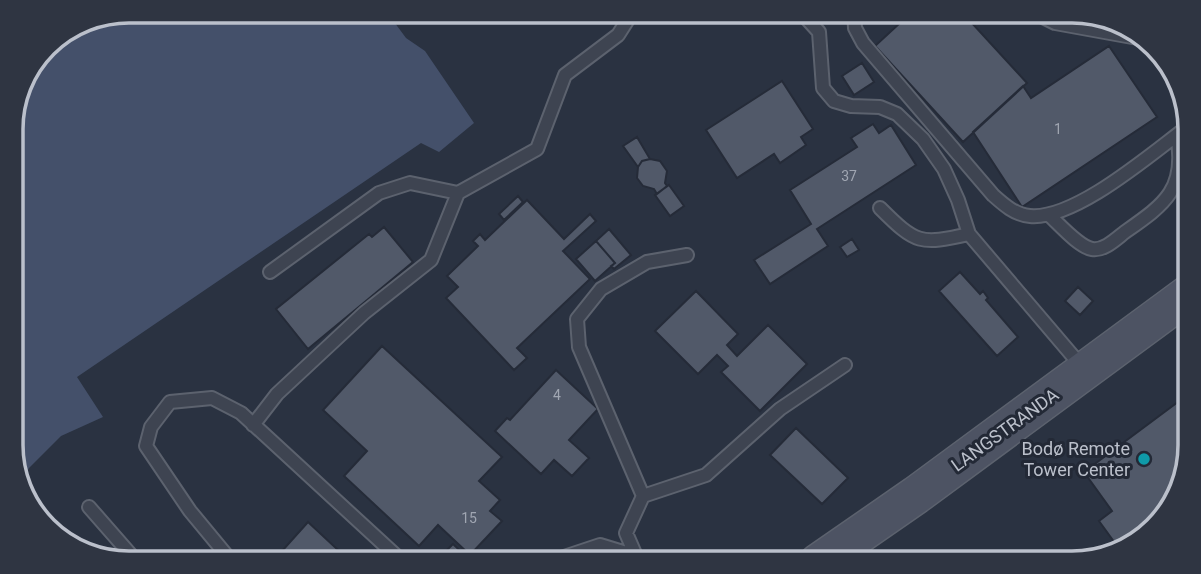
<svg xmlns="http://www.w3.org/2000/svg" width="1201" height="574" viewBox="0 0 1201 574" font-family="Roboto,sans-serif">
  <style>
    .water { fill: #44506a }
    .building { fill: #515969; stroke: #252b38; stroke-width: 2 }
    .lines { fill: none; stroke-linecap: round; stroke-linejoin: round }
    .lane-casing { stroke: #5c626e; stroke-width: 16 }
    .secondary-casing { stroke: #5c626e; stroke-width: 40 }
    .lane { stroke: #3e4451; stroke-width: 12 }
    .secondary { stroke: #4d5363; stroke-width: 37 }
    .culture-dot { fill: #0f9aa8; stroke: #232936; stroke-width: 2.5 }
    .labels { text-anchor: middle; stroke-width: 6; stroke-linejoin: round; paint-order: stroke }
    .number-label { font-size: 14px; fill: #a0a6b2 }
    .street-label { font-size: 18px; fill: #bbc0cb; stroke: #232936 }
    .poi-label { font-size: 18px; fill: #bbc0cb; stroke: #232936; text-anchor: end }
    .rim { fill: none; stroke: #bbc0cb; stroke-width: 3.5 }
  </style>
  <rect width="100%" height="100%" fill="#2a3241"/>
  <path class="water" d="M128,11H386L406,38L425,51L474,123L439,152L421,143L77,377L103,417L61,436L29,468L21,483L12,461L11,120L22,77L50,40Z"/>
  <path class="building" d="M914,10H960L1027,83L963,142L875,46Z
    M1109,46L1157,117L1022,207L973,132L1023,86L1031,98Z
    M862,63L874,82L854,95L842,76Z
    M782,81L813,129L801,137L806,145L780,163L774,154L737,178L706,130Z
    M873,124L879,133L891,125L916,165L817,229L828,246L770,284L754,260L811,224L790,190L857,147L851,138Z
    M637,137L650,159L642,161L638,167L623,146Z
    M650,159L660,161L667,171L665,183L667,186L657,194L654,189L643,186L637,178L638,167L642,161Z
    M669,185L684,206L670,216L655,195Z
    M518,196L523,202L504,220L499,214Z
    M527,200L564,239L590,214L596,221L563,251L590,279L517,348L527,358L514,370L446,298L458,287L447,276L478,246L473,241L480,234L485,240Z
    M384,227L413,262L308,349L276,309L369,234L372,237Z
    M609,229L631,255L614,269L611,266L615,263L596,241Z
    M852,239L859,250L847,257L840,247Z
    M596,241L615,263L595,281L576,259Z
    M960,272L980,294L983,291L988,298L986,300L1018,337L997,356L939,291Z
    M1078,287L1093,301L1080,315L1065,301Z
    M696,291L738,334L727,345L737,356L768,325L807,364L760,411L721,372L728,366L717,355L698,374L655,331Z
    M382,346L502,457L479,481L500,500L490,511L502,521L470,555L438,525L419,546L344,476L367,451L323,410Z
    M556,370L598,409L569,440L589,458L572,476L554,460L541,474L495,431L507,418L510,420Z
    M1190,393V446L1179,497L1138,543L1120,550L1099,521L1112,511L1084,472Z
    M796,428L848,478L822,504L770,455Z
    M308,522L352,563H275L273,561Z
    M453,544L473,563H434Z"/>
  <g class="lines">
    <g class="lane-casing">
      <path id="lane" d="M799,10L819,32L823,88L834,101L851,106L880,107L897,114L923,139L944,169L958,200L969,234L1083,368
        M854,10L855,28L863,43L993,195C1003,204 1015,215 1030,216C1076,220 1153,152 1190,125
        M1029,10L1055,23L1143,39
        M880,208C916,244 920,245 969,234
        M1049,215C1059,224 1079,247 1092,249C1104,251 1116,239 1125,232C1165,204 1187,189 1177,135
        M270,272L379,193L410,183L458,193L537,149L565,75L618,35L634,10
        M253,425L277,394L364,313L431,260L458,193
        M643,496L579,347L577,319L601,289L647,262L687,255
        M89,507L138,563
        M233,563L190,511L146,446L151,427L170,402L212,398L241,413L404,563
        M546,563L600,545L636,556
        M642,563L636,556L626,533L643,496L706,475L780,409L845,365"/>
    </g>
    <g class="secondary-casing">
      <path id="secondary" d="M818,563L916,495L1190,293"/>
    </g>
    <use href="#lane" class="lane"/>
    <use href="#secondary" class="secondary"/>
  </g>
  <circle class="culture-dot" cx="1144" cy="459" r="7"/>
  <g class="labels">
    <g class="number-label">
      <text x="1058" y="134">1</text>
      <text x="849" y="181">37</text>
      <text x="557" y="400">4</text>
      <text x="469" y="523">15</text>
    </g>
    <g class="street-label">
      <text transform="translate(1005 430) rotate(-36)" y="6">LANGSTRANDA</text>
    </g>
    <g class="poi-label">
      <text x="1130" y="455">Bodø Remote<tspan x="1130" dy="21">Tower Center</tspan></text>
    </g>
  </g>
  <path d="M0 0H1201V574H0ZM129 23H1072A106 106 0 0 1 1178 129V445A106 106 0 0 1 1072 551H129A106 106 0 0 1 23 445V129A106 106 0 0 1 129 23Z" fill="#2f3542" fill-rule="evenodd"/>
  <path class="rim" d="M129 23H1072A106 106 0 0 1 1178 129V445A106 106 0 0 1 1072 551H129A106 106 0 0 1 23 445V129A106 106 0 0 1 129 23Z"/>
</svg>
